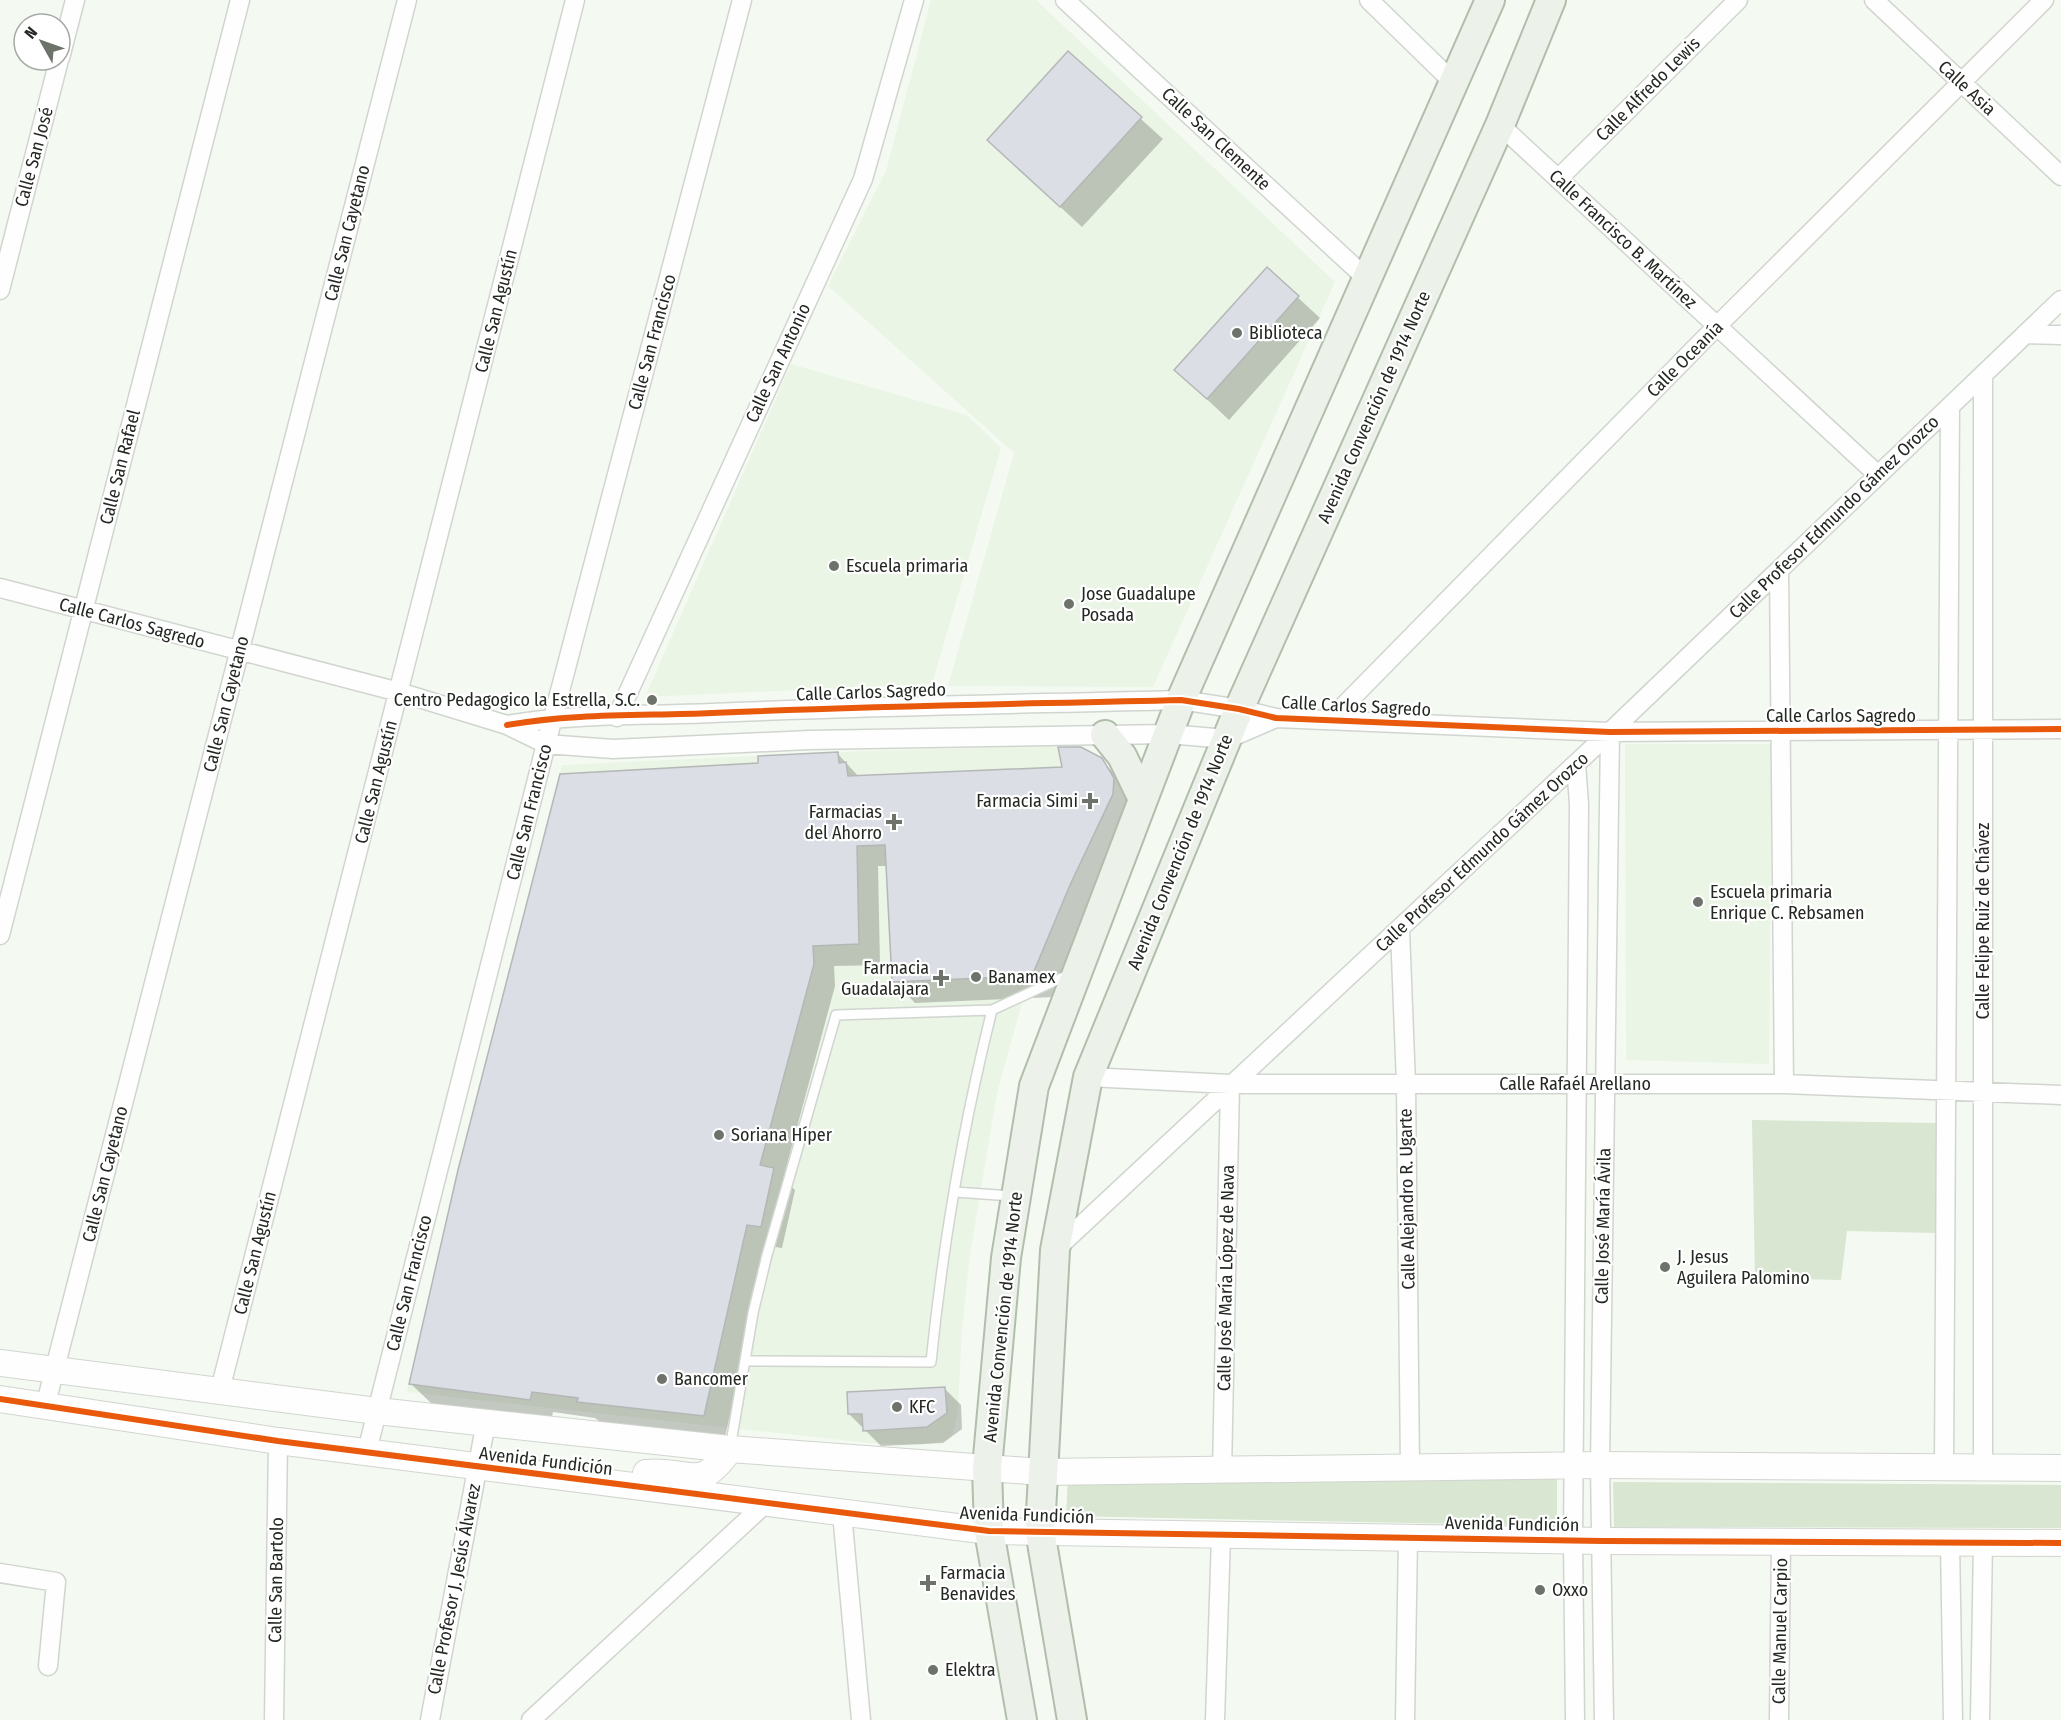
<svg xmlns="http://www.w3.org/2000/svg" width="2061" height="1720" viewBox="0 0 2061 1720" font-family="'Fira Sans Condensed',sans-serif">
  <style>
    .built { fill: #eaf5e5 }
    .green { fill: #d8e6d2 }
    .shadow { fill: #0003 }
    .building { fill: #dbdee4; stroke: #b5b7b7; stroke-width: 1.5 }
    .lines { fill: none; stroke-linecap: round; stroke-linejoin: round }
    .lane-casing { stroke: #d1d5cf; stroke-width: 12 }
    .street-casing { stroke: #d1d5cf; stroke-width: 21 }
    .secondary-casing { stroke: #d1d5cf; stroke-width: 28 }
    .primary-casing { stroke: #b1beac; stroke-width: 32 }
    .lane { stroke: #fdfefd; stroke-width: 9 }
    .street { stroke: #fdfefd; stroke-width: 18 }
    .secondary { stroke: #fdfefd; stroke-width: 26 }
    .primary { stroke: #ecf2ea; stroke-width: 28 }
    .cycleway-casing { stroke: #fff; stroke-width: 10 }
    .cycleway { stroke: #e8590c; stroke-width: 6 }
    .poi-dot { fill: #6d726b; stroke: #fff; stroke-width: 2 }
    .labels { text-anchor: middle; stroke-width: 4.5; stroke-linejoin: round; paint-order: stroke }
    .street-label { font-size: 18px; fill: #242822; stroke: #fff }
    .poi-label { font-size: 18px; fill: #242822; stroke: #fff; text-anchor: start }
  </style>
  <rect width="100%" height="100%" fill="#f4faf2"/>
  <path class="built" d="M931,0H1036L1335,282L1153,687L948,686L1014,453L828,286L886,171Z
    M791,364L967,415L1001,448L932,684L645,697Z
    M1625,744H1772L1769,1064L1626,1060Z
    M1067,745L1080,746L1102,758L1115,778L1113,794L1070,885L1024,996L997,1093L970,1255L962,1328L958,1411L953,1433L946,1440L923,1445L868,1443L407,1392L457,1170L562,765L838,752Z"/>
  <path class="green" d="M1752,1120L1938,1123L1935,1233L1847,1231L1841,1280L1755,1278Z
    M1068,1476L1557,1478V1526L1066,1516Z
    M1613,1482L2061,1485V1528L1614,1527Z"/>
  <path class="shadow" d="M1068,53L1163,139L1082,227L1011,161Z
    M1267,269L1320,318L1229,420L1176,370Z
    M837,753L859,777L1064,769L1101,760L1123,782L1135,801L1054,997L915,1003L894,981L887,866H878L880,965L834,966L835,986L783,1179L795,1190L782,1248L768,1246L725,1437L600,1422L595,1418L553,1412L551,1421L432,1404L410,1383L759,765Z
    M945,1389L961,1405L962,1429L943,1443L881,1446L849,1414Z"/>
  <path class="building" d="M1068,51L1142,117L1060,207L987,140Z
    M1267,267L1299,296L1207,399L1174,370Z
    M1058,747H1081L1102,758L1114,778L1113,794L1070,885L1032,976L892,982L885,845L857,846L859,944L813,946L814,964L760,1165L774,1168L761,1227L747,1225L704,1416L577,1402L578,1398L532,1392L530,1400L409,1384L458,1170L560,774L758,763V756L838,752L839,763L846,762L848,776L1062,767Z
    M945,1387L947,1413L927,1427L863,1431L862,1414H848L847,1392Z"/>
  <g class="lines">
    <g class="lane-casing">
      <path id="lane" d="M955,1192L1012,1196
        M747,1361L931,1362C943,1243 963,1126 992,1010
        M730,1449L753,1313L767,1255L836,1015L992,1010L1070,974"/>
    </g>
    <g class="street-casing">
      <path id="street" d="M1065,0L1366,278
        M1369,0L1453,82
        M1874,0L2061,176
        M60,58L75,0
        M1500,125L1878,475
        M1558,179L1738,0
        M0,290L59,60
        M2025,334L2061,335
        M1983,375V1468
        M1779,570L1784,1084
        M0,588L399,692L507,725L546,744L613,749L809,740L1168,734L1227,739L1276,718
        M617,717L863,179L914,0
        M1330,720L1717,326L2044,0
        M507,725C575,713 644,716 712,713C868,706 1025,704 1181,700L1239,709L1276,718L1610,732L2061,729
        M1400,930L1406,1084L1410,1469
        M0,935L240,0
        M1088,1077L1230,1084H1784L2061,1095
        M1056,1249L1610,732L2061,300
        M220,1390L575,0
        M45,1407L407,0
        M367,1451L546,744L742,0
        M1944,1467L1950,407
        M1222,1472L1230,1084
        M842,1513L861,1720
        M1950,1543L1953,1720
        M0,1573L56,1582L48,1666
        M274,1720L278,1441
        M430,1720L486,1422
        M531,1720L766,1503
        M1215,1720L1221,1537
        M1405,1720L1408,1538
        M1575,1720L1573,1539L1579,804L1576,764
        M1604,1720L1600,1465L1610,732
        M1779,1720L1781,1543
        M1980,1720L1983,1542"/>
    </g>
    <g class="secondary-casing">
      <path id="secondary" d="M0,1363L377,1411L730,1449L1042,1472L1600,1465L2061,1468
        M0,1399L278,1441L989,1531L1603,1541L2061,1543
        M646,1473C691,1468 698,1495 730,1449"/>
    </g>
    <g class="primary-casing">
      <path id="primary" d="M1105,735L1122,756L1142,797
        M1022,1720L989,1531L987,1468L1006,1258L1034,1086L1181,700L1490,0
        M1072,1720L1040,1531L1055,1250L1088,1077L1239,709L1500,125L1551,0"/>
    </g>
    <use href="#lane" class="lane"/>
    <use href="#street" class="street"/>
    <use href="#secondary" class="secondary"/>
    <use href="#primary" class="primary"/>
    <g class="cycleway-casing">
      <path id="cycleway" d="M507,725C575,713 644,716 712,713C868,706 1025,704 1181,700L1239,709L1276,718L1610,732L2061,729
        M0,1399L278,1441L989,1531L1603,1541L2061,1543"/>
    </g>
    <use href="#cycleway" class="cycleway"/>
  </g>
  <g class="poi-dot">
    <circle cx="1237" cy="333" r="6"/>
    <circle cx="834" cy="566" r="6"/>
    <circle cx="1069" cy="604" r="6"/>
    <circle cx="652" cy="700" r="6"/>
    <path d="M1087 792h6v6h6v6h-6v6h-6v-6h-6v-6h6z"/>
    <path d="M891 813h6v6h6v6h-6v6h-6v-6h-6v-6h6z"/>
    <circle cx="1698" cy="902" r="6"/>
    <circle cx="976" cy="977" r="6"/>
    <path d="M938 969h6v6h6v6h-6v6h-6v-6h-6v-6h6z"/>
    <circle cx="719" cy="1135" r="6"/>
    <circle cx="1665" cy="1267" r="6"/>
    <circle cx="662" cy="1379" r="6"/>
    <circle cx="897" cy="1407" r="6"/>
    <path d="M925 1574h6v6h6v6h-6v6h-6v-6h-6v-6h6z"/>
    <circle cx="1540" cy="1590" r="6"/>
    <circle cx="933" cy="1670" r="6"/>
  </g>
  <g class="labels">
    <g class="street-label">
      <text transform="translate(1967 88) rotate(43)" y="6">Calle Asia</text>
      <text transform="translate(1648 89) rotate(-45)" y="6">Calle Alfredo Lewis</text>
      <text transform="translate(1216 139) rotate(43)" y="6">Calle San Clemente</text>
      <text transform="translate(34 157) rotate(-75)" y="6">Calle San José</text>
      <text transform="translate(347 233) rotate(-76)" y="6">Calle San Cayetano</text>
      <text transform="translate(1623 239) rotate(43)" y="6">Calle Francisco B. Martínez</text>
      <text transform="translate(496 311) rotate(-76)" y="6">Calle San Agustín</text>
      <text transform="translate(652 342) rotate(-75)" y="6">Calle San Francisco</text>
      <text transform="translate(1685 359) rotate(-45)" y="6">Calle Oceanía</text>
      <text transform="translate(778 363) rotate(-65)" y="6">Calle San Antonio</text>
      <text transform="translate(1374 407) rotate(-66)" y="6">Avenida Convención de 1914 Norte</text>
      <text transform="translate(120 467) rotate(-76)" y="6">Calle San Rafael</text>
      <text transform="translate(1834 517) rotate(-44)" y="6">Calle Profesor Edmundo Gámez Orozco</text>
      <text transform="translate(132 623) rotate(15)" y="6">Calle Carlos Sagredo</text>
      <text transform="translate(871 692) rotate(-2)" y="6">Calle Carlos Sagredo</text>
      <text transform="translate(226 704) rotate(-76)" y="6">Calle San Cayetano</text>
      <text transform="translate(1356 706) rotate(3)" y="6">Calle Carlos Sagredo</text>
      <text x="1841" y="722">Calle Carlos Sagredo</text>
      <text transform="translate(376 782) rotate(-76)" y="6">Calle San Agustín</text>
      <text transform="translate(529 812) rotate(-76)" y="6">Calle San Francisco</text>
      <text transform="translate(1180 852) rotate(-68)" y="6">Avenida Convención de 1914 Norte</text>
      <text transform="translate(1482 852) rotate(-43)" y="6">Calle Profesor Edmundo Gámez Orozco</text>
      <text transform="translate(1983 921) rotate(-90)" y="6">Calle Felipe Ruiz de Chávez</text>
      <text x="1575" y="1090">Calle Rafaél Arellano</text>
      <text transform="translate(105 1174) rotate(-76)" y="6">Calle San Cayetano</text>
      <text transform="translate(1407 1199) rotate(-91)" y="6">Calle Alejandro R. Ugarte</text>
      <text transform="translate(1603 1226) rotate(-89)" y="6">Calle José María Ávila</text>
      <text transform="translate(255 1253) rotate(-76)" y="6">Calle San Agustín</text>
      <text transform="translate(1226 1278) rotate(-89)" y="6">Calle José María López de Nava</text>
      <text transform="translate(409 1283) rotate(-76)" y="6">Calle San Francisco</text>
      <text transform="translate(1003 1317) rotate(-84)" y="6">Avenida Convención de 1914 Norte</text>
      <text transform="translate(546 1461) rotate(7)" y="6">Avenida Fundición</text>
      <text transform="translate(1027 1515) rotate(2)" y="6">Avenida Fundición</text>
      <text transform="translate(1512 1524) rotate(1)" y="6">Avenida Fundición</text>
      <text transform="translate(276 1580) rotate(-89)" y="6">Calle San Bartolo</text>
      <text transform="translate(454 1589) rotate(-79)" y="6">Calle Profesor J. Jesús Álvarez</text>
      <text transform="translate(1780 1631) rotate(-89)" y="6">Calle Manuel Carpio</text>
    </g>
    <g class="poi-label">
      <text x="1249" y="339">Biblioteca</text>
      <text x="846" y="572">Escuela primaria</text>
      <text x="1081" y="600">Jose Guadalupe<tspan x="1081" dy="21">Posada</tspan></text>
      <text x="640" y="706" text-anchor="end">Centro Pedagogico la Estrella, S.C.</text>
      <text x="1078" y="807" text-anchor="end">Farmacia Simi</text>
      <text x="882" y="818" text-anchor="end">Farmacias<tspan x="882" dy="21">del Ahorro</tspan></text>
      <text x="1710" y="898">Escuela primaria<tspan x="1710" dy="21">Enrique C. Rebsamen</tspan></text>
      <text x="929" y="974" text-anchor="end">Farmacia<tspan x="929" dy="21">Guadalajara</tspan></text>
      <text x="988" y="983">Banamex</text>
      <text x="731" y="1141">Soriana Híper</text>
      <text x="1677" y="1263">J. Jesus<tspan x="1677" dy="21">Aguilera Palomino</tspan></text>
      <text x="674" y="1385">Bancomer</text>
      <text x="909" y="1413">KFC</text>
      <text x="940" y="1579">Farmacia<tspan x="940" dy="21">Benavides</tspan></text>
      <text x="1552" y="1596">Oxxo</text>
      <text x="945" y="1676">Elektra</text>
    </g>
  </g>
  <g transform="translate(42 42) rotate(310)"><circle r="28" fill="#ffffff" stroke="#a7a9a7" stroke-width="1.5"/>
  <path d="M0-4.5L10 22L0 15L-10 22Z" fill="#6d726b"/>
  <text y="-9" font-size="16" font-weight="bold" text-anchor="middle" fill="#242822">N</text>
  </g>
</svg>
